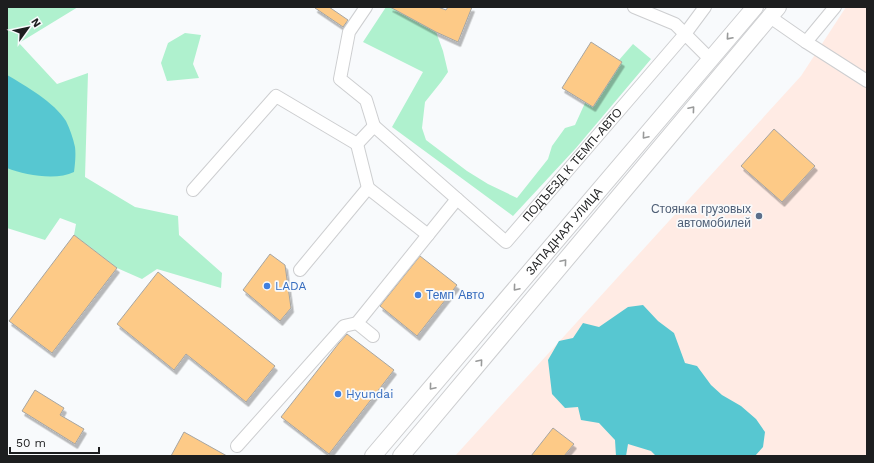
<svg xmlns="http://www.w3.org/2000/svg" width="874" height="463" viewBox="0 0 874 463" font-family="'Work Sans',sans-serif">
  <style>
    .industrial { fill: #ffebe4 }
    .green { fill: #aff1ce }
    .water { fill: #57c7d1 }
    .building { fill: #fdca87; stroke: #a6a5a2; filter: url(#shadow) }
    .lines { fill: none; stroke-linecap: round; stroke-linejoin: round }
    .minor-casing { stroke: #cdced0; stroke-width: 14 }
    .major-casing { stroke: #cdced0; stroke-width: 18 }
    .minor { stroke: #fff; stroke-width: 12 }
    .major { stroke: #fff; stroke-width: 16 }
    .oneway { stroke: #999a9a }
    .service-dot { fill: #5c6f8a; stroke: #f8fafc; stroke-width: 1.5 }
    .shop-dot { fill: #3f7fe0; stroke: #f8fafc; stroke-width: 1.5 }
    .labels { text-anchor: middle; stroke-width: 3.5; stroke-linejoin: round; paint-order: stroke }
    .street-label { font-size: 12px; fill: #1d1e1f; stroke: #f8fafc }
    .service-label { font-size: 12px; fill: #4e5e75; stroke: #f8fafc; text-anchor: end }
    .shop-label { font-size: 12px; fill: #366cbe; stroke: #f8fafc; text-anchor: start }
  </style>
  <defs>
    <filter id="shadow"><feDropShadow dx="2.5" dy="4.5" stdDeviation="0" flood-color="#0004"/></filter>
  </defs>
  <rect width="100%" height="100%" fill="#f8fafc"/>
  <path class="industrial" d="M846,7H867V456H455L801,76Z"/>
  <path class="green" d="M7,7H78L19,43L57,84L88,73L85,177L135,207L178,216L179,235L222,273L221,288L157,269L142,279L117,268L74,235L76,224L60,218L45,240L7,228Z
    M386,7H390L436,32L443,51L448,72L441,82L425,102L422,128L426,140L467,171L488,184L517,198L548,159L552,146L565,128L575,125L585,103L593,107L622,62L619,60L633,44L651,59L576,148L513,216L392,127L423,72L363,42Z
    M185,33L201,35L193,64L199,78L167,81L161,63L168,43Z"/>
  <path class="water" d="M7,75C26,86 54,102 66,121C70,129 73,138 75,147C76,155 75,164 74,172C56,181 25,175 7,168Z
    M643,305L658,321L674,333L685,363L697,366L711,385L722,395L741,406L756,419L765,432L763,447L755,456H656L651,451L628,444L626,456H616L615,440L599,423L581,420L578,407L565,408L552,394L548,360L559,341L573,338L583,323L599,327L628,307Z"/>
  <path class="building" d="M315,7H329L348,20L343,27L315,8Z
    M390,7H438L446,10L448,7H472L458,42L436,32Z
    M591,42L622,62L593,107L562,88Z
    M774,129L815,166L782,202L741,166Z
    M74,235L117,268L52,353L9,321Z
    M270,254L285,265L291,308L280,321L243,290Z
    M420,256L457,285L417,336L380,306Z
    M158,272L275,366L246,402L186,354L174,370L117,324Z
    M347,334L394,370L329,454L281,417L339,343Z
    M35,390L64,408L60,415L84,429L75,444L22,411Z
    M553,428L574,444L564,456H531Z
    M184,432L227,456H171Z"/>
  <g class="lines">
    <g class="minor-casing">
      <g id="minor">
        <path d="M366,7L349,32L340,79L366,100L374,126"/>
        <path d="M634,7L675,24L685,34L705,7"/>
        <path d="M770,17L806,42L867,81"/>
        <path d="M806,42L835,7"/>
        <path d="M357,144L368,188"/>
        <path id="s1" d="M193,190L276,96L357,144L374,126L506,242L685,34L710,59"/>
        <path d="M300,270L368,188L428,235"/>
        <path d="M373,336L357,323L457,199"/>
        <path d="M237,446L344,326L357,323"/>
      </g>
    </g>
    <g class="major-casing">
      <g id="major">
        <path id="s2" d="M373,456L755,7"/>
        <path d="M401,456L778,7"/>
      </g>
    </g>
    <use href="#minor" class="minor"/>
    <use href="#major" class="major"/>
  </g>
  <defs><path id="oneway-chevron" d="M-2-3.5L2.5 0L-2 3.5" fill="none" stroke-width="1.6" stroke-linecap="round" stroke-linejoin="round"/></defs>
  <g class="oneway">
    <use href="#oneway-chevron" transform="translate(729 37) rotate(131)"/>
    <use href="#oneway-chevron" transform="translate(692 109) rotate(-50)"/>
    <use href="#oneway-chevron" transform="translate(645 136) rotate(130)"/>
    <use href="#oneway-chevron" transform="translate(564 262) rotate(-50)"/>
    <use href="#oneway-chevron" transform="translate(516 288) rotate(130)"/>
    <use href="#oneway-chevron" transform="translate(480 362) rotate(-50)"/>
    <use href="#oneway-chevron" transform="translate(432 387) rotate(130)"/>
  </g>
  <circle class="service-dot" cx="759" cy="216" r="4"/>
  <g class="shop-dot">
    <circle cx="267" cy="286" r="4"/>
    <circle cx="418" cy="295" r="4"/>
    <circle cx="338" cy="394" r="4"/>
  </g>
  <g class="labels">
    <g class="street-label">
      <text dy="4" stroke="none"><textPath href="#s1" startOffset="522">ПОДЪЕЗД К ТЕМП-АВТО</textPath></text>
      <text dy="4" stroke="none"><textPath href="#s2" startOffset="295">ЗАПАДНАЯ УЛИЦА</textPath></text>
    </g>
    <g class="service-label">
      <text x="751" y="213">Стоянка грузовых<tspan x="751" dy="14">автомобилей</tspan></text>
    </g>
    <g class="shop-label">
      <text x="275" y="290">LADA</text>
      <text x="426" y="299">Темп Авто</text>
      <text x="346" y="398">Hyundai</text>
    </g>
  </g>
  <rect width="874" height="463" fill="none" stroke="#1d1e1f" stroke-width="16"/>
  <g transform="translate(28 28) rotate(57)" stroke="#f8fafc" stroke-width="3" paint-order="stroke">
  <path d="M0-3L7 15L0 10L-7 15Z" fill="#1d1e1f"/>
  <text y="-6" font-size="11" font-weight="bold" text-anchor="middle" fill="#1d1e1f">N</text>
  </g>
  <path d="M10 447v6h89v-6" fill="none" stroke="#1d1e1f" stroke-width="2"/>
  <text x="16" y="447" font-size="12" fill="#1d1e1f" stroke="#f8fafc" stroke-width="3" paint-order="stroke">50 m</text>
</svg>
